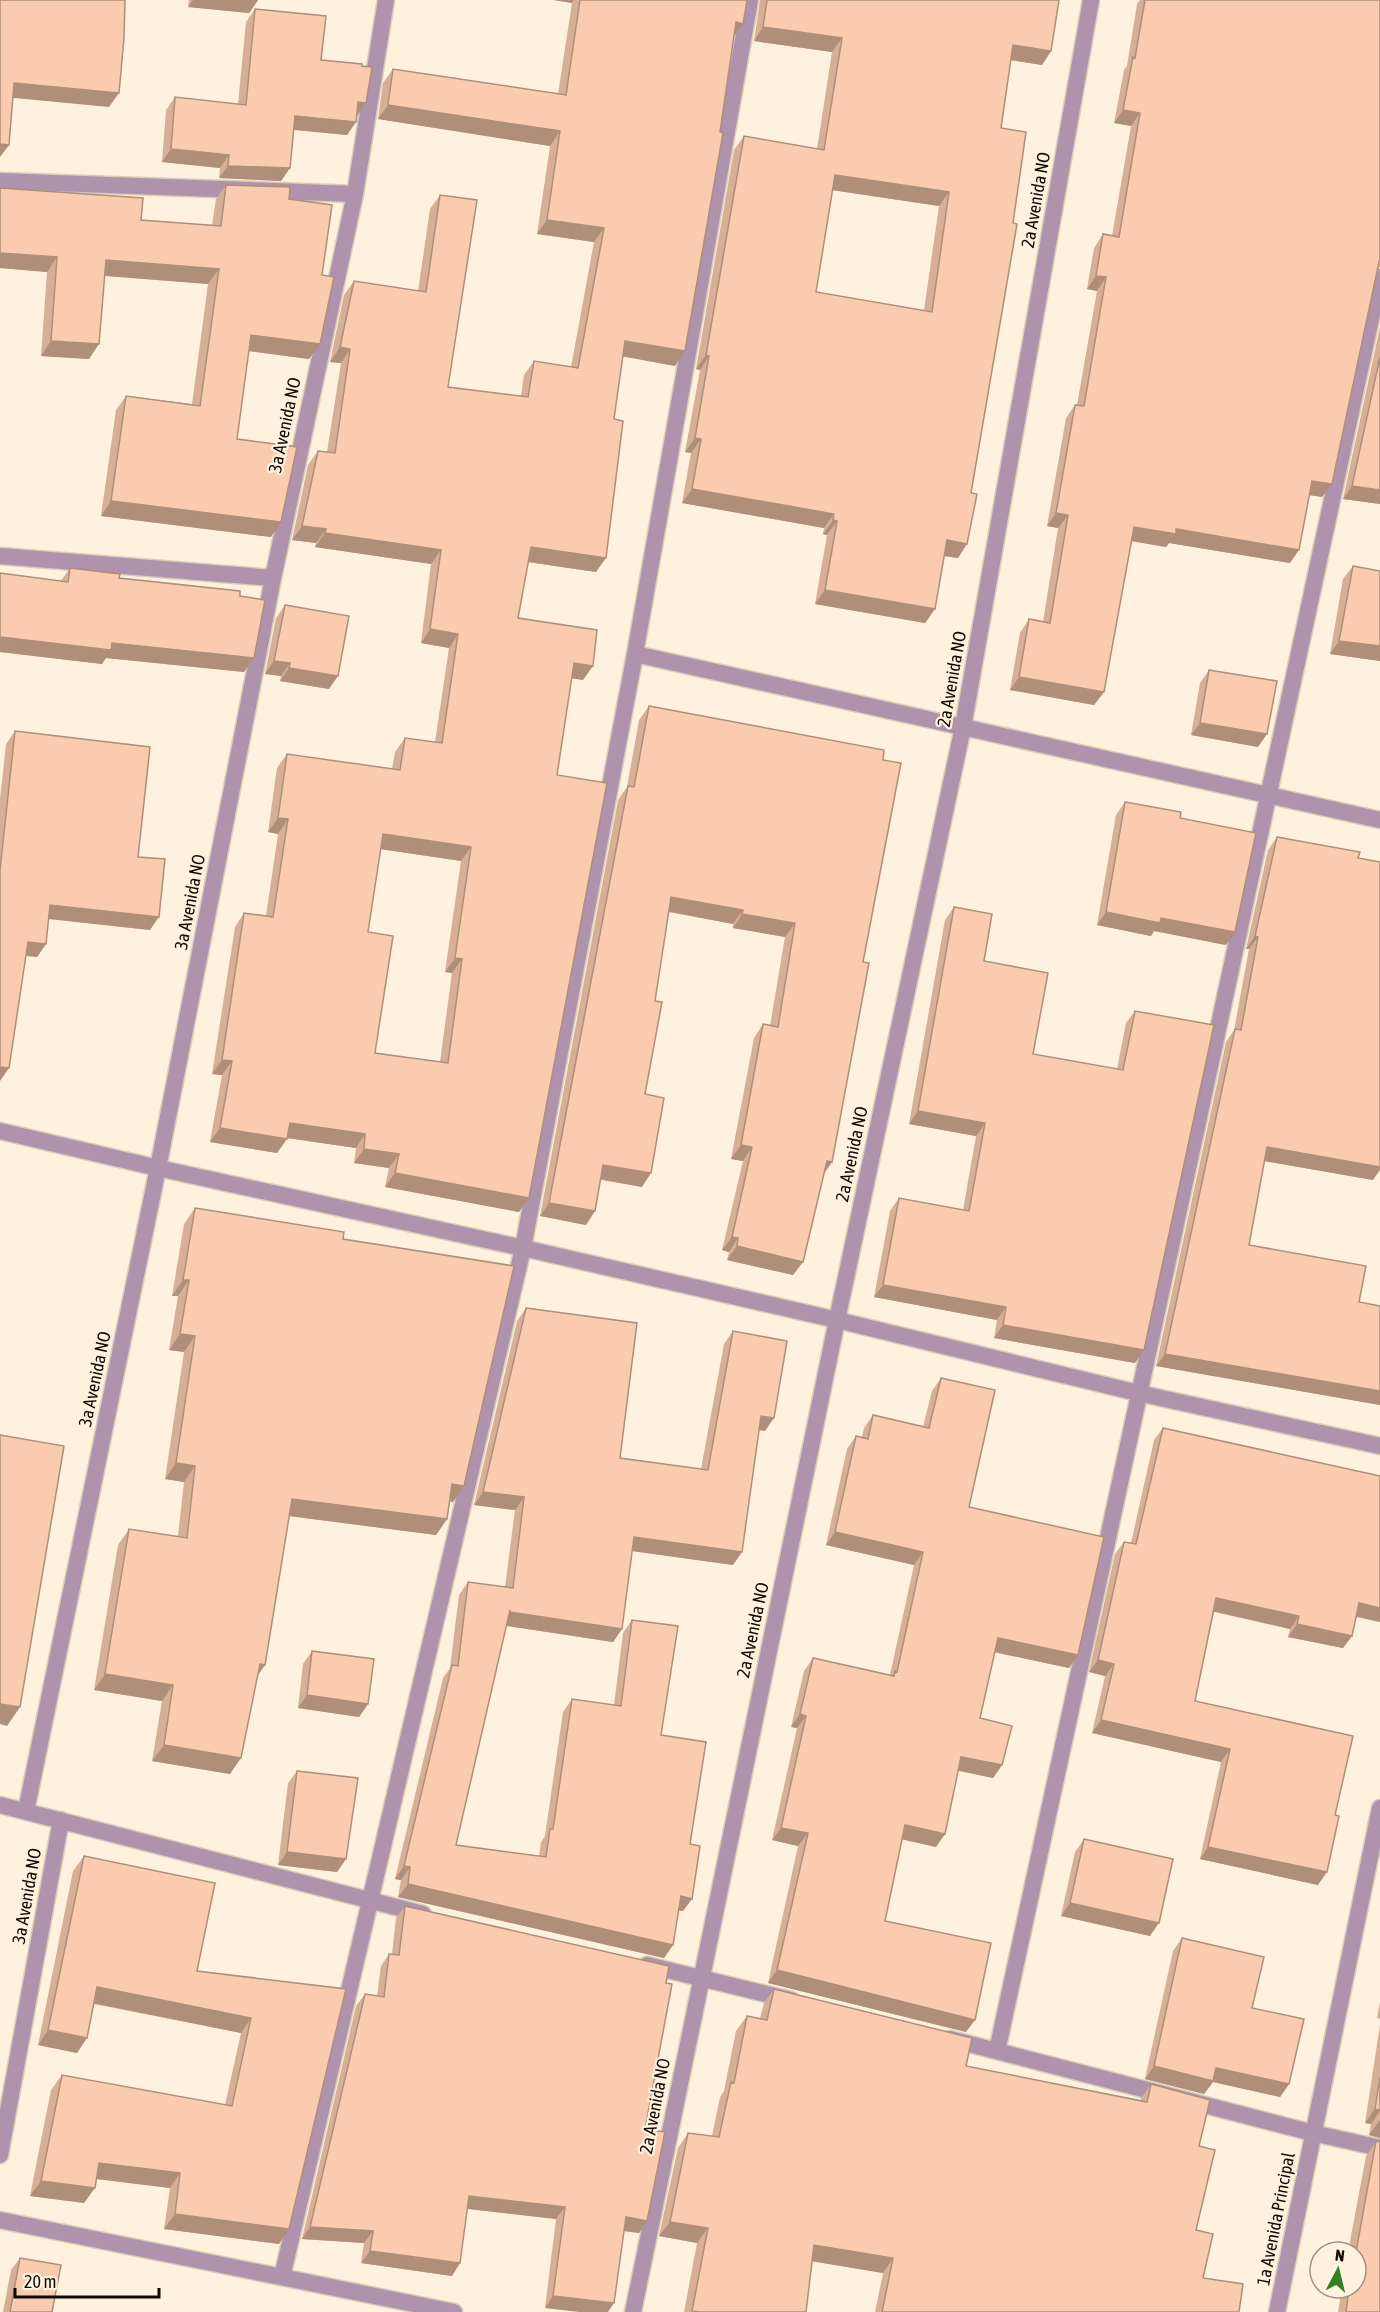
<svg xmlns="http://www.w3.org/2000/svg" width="1380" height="2312" viewBox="0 0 1380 2312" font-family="'Asap Condensed',sans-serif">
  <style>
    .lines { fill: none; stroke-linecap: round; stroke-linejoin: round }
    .minor-casing { stroke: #d8ccba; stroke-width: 19 }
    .minor { stroke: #af92ab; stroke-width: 16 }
    .wall { fill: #d7af96; fill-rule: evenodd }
    .shaded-wall { fill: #af8e7a }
    .building { fill: #facbaf; stroke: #af8e7a; stroke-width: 1.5; fill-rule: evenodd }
    .labels { text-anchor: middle; stroke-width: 4.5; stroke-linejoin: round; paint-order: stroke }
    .street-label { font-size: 18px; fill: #110a02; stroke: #fef1dd }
  </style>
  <rect width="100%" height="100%" fill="#fef1dd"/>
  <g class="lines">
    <g class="minor-casing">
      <path id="minor" d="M0,181L355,194
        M0,556L273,578
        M635,654L1380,820
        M0,1131L158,1168L523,1248L837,1320L1138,1393L1380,1446
        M0,1805L423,1914
        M26,1811L158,1168L273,578L355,194L386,0
        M647,1965L791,2000
        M950,2039L1313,2133L1380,2148
        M997,2051C1124,1459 1254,869 1380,277
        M0,2155L61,1820
        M0,2220L454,2312
        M282,2277L523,1248L635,654L750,0
        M633,2312L837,1320L963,727L1091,0
        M1277,2312L1380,1808"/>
    </g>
    <use href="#minor" class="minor"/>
  </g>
  <path class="wall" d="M189,0H258L249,13L188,7Z
    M554,0H747L743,24L733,37L675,366L623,356L614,419L596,572L528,562L518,618L583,680L571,678L557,775L519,1212L385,1187L389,1168L354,1163L356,1148L287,1138L277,1153L210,1142L222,1075L212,1074L235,927L244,913L266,916L278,834L268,832L277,768L287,754L392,769L395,752L405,738L435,742L449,648L421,643L431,564L315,547L316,543L292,540L308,465L318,451L327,452L341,363L330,362L344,295L354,281L418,291L430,209L440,195L448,387L521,396L524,375L534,361L571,367L594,242L537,234L550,146L378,119L383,83L393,69L558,94L572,3ZM381,849L461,861L445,972L452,973L440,1062L375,1053L368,932Z
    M760,0H1059L1051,51L1042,65L1011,60L1001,128L958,558L944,556L935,609L925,623L815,604L827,535L823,534L824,528L682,503L691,453L685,452L700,370L696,369L734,150L744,136L817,149L832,52L754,41ZM832,190L939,206L924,310L816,292Z
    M1140,0H1380V267H1378L1322,497L1309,495L1290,563L1169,543L1166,547L1131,541L1104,692L1094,705L1010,690L1020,633L1029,619L1043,622L1058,528L1047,526L1066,418L1075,405H1077L1097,291L1087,289L1094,248L1103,234L1112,236L1131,126L1114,123L1124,70L1127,66L1137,4Z
    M255,9L321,60L357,115L356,122L347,135L294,130L290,168L281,181L219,178L220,168L162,162L166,110L175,97L238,104L246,22Z
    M226,185L289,199L309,359L249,351L237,439L271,537L101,516L116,410L126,396L192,404L208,284L105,276L89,359L41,356L47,272L0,268L141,220L212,225L216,199Z
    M1380,327V504L1343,499Z
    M1353,566L1380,571V661L1330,654L1343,579Z
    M70,568L119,578L240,596L254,658L244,672L106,658L102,664L0,652V573L61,581Z
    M285,605L329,689L280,681L281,676L265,674L276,618Z
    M1209,670L1258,747L1191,735L1200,683Z
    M649,706L863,962L832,1162L824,1174L803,1262L793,1275L727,1260L729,1252L722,1250L743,1161L731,1159L754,1038L763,1024L770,1026L785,937L733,928V924L668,912L655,1001L645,1094L642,1187L601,1180L586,1225L540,1216L618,800L627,787L639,720Z
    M15,731L138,857L150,930L48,919L46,944L37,957L26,956L0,1081V799L6,744Z
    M1125,802L1180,818L1226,945L1154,931L1151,936L1097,925L1116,815Z
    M1277,837L1358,858L1373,1180L1265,1161L1249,1245L1359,1302L1380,1306V1405L1156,1366L1226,1042L1234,1030L1249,949H1246L1268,850Z
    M954,907L984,961L1033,1054L1117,1069L1126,1023L1135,1011V1363L994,1338L997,1320L874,1297L890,1211L899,1198L963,1210L976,1136L909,1124L945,920Z
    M195,1208L343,1239L464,1486L453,1502L449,1501L447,1519L436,1535L289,1516L258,1675L230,1774L152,1761L162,1701L94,1690L118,1545L129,1529L178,1536L184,1482L165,1479L184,1352L169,1350L178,1296H172L184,1224Z
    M526,1308L620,1458L701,1469L724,1344L733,1331L765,1431L759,1430L733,1565L632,1551L622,1629L613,1642L506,1626L456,1845L539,1856L541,1842L545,1836L563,1712L572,1699L614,1705L623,1633L632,1620L661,1735L690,1844L683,1911H678L673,1945L664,1958L398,1897L401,1880L395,1879L443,1678L450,1668L459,1595L468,1582L505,1587L515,1510L474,1505L517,1321Z
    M941,1378L969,1507L1078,1655L1069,1668L995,1652L980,1718L1002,1765L993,1778L958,1771L945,1834L936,1847L902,1839L885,1921L966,2032L768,1983L798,1846L772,1840L797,1728L791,1727L804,1671L813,1658L890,1675L914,1565L826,1545L847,1449L856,1436L862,1437L864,1428L873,1415L923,1427L932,1391Z
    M1163,1428L1380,1622L1356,1617L1352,1636L1343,1648L1288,1637L1290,1629L1214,1612L1195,1701L1353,1736L1318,1885L1200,1859L1221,1762L1092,1733L1105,1676L1089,1672L1115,1554L1124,1542L1131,1543L1154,1440Z
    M312,1651L368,1704L359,1717L298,1708L303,1664Z
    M297,1771L346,1859L337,1872L278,1865L288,1783Z
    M1084,1839L1150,1936L1061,1916L1075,1852Z
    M84,1856L197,1971L346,1989L279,2244L164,2229L170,2188L96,2179L84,2203L30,2196L51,2090L62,2075L225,2105L241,2033L94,2004L77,2053L38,2045L73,1871Z
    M405,1906L645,2129L647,2221L639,2233L624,2231L545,2308L556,2219L468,2209L452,2276L361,2263L364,2243L302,2239L356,2006L365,1994L377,1996L381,1966L389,1954H392L396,1918Z
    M1182,1938L1252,2008L1289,2084L1280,2097L1213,2082L1204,2094L1145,2079L1173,1951Z
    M774,1989L966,2066L1140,2100L1151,2084L1199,2146L1196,2230L1203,2278L1239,2312H875L883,2273L812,2261L806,2312H684L697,2243L659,2236L678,2148L688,2133L712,2136L720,2097L724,2091L736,2031L747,2016L760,2018L764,2003Z
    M1380,2002V2019L1377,2018Z
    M1380,2025V2138L1369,2135L1371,2124L1365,2123Z
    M1376,2141L1380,2312H1338L1342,2288H1356V2252H1348L1366,2156Z
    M20,2258L52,2312H3L11,2270Z"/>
  <path class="shaded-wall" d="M193,0H258L249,13L188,7Z
    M554,0H574L572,3Z
    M736,22L743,24L733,38Z
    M763,27L842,38L832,52L754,41Z
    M1013,45L1051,51L1042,65L1003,59Z
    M14,83L119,93L109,107L4,97Z
    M358,102L366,103L357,116Z
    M388,105L560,131L550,146L378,119Z
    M1123,110L1140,113L1131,126L1114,123Z
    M295,116L356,122L347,135L286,129Z
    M0,144L9,145L0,157Z
    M171,149L229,155L220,168L162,162Z
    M228,166L290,168L281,181L219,178Z
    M835,175L949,192L939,206L825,189Z
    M547,220L604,228L594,242L537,234Z
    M0,253L57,257L47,272L0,268Z
    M106,260L219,269L208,284L95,275Z
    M1096,276L1106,277L1097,291L1087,289Z
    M251,335L320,344L309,359L241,350Z
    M51,341L99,344L89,359L41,356Z
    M625,341L685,351L675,366L615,355Z
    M340,347L350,349L341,363L330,362Z
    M706,355L709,356L700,370L696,369Z
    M695,438L701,439L691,453L685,452Z
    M1312,481L1332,484L1322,497L1302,494Z
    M1352,486L1380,490V504L1343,499Z
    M692,489L834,514L824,528L682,503Z
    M111,501L281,522L271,537L101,516Z
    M1056,513L1068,515L1058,528L1047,526Z
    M833,520L837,521L827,535L823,534Z
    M302,526L326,529L316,543L292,540Z
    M1134,527L1176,529L1299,550L1290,563L1169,543L1166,547L1125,540Z
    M325,533L441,550L431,564L315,547Z
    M947,540L967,544L958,558L937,555Z
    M531,547L606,558L596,572L521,561Z
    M825,590L935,609L925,623L815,604Z
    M430,629L458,634L449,648L421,643Z
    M0,637L112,643L254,658L244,672L106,658L102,664L0,652Z
    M1339,641L1380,646V661L1330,654Z
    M274,661L290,663L281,676L265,674Z
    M574,663L593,666L583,680L564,677Z
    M289,668L338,676L329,689L280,681Z
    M1019,677L1104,692L1094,705L1010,690Z
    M1200,723L1267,734L1258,747L1191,735Z
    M278,818L288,819L278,834L268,832Z
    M383,834L471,847L461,861L373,848Z
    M671,897L743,910L733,924L661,910Z
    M50,905L159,917L150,930L41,918Z
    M1106,912L1161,918L1235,932L1226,945L1154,931L1151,936L1097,925Z
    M742,914L795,923L785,937L733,928Z
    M1255,936L1258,937L1249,949H1246Z
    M28,942L46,944L37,957L19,955Z
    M455,958L462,959L452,973L445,972Z
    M222,1060L232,1061L222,1075L212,1074Z
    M0,1067L9,1068L0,1081Z
    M918,1111L985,1123L976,1136L909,1124Z
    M290,1123L365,1134L356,1148L280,1137Z
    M220,1128L287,1139L277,1153L210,1142Z
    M741,1145L752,1147L743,1161L731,1159Z
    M1267,1147L1380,1167V1170L1373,1180L1258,1160Z
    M364,1149L399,1154L389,1168L354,1163Z
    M827,1161L832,1162L822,1176Z
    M603,1165L651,1173L642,1187L594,1178Z
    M395,1173L529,1198L519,1212L385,1187Z
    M549,1203L595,1211L586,1225L540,1216Z
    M732,1237L738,1238L729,1252L722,1250Z
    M737,1246L803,1262L793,1275L727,1260Z
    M183,1280H189L178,1296H172Z
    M883,1285L1006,1307L997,1320L874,1297Z
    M1003,1325L1144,1350L1135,1363L994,1338Z
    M180,1334L195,1336L184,1352L169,1350Z
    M1165,1354L1380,1391V1405L1156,1366Z
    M761,1416L774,1418L765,1431L751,1429Z
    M176,1463L195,1466L184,1482L165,1479Z
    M452,1484L464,1486L453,1502L441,1500Z
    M483,1492L524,1497L515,1510L474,1505Z
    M292,1499L447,1519L436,1535L281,1515Z
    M835,1532L923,1552L914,1565L826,1545Z
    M634,1537L742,1552L733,1565L625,1550Z
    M1216,1598L1299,1616L1290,1629L1208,1610Z
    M1359,1603L1380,1608V1622L1350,1615Z
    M510,1612L622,1629L613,1642L501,1625Z
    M1297,1624L1352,1636L1343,1648L1288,1637Z
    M998,1638L1078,1655L1069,1668L989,1651Z
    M1098,1660L1114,1664L1105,1676L1089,1672Z
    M260,1664L265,1665L254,1681Z
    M105,1674L173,1685L162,1701L94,1690Z
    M307,1695L368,1704L359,1717L298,1708Z
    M0,1704L20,1707L7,1726L0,1724Z
    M800,1714L806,1716L797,1728L791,1727Z
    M1101,1720L1230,1749L1221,1762L1092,1733Z
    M164,1745L241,1758L230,1774L152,1761Z
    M961,1757L1002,1765L993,1778L952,1769Z
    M905,1825L945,1834L936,1847L896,1838Z
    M781,1828L808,1833L798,1846L772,1840Z
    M1208,1847L1327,1872L1318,1885L1200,1859Z
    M287,1852L346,1859L337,1872L278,1865Z
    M404,1866L410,1867L401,1880L395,1879Z
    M408,1884L673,1945L664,1958L398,1897Z
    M681,1896L692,1899L683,1911L672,1909Z
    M1070,1903L1159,1923L1150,1936L1061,1916Z
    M777,1970L975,2020L966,2032L768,1983Z
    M97,1987L251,2018L241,2033L87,2002Z
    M48,2030L87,2038L77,2053L38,2045Z
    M1154,2066L1216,2068L1289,2084L1280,2097L1213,2082L1204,2094L1145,2079Z
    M1375,2109L1380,2110V2111L1371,2124L1365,2123Z
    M1379,2121H1380V2138L1369,2135Z
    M99,2163L180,2173L170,2188L89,2178Z
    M41,2181L95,2188L84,2203L30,2196Z
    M469,2196L565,2207L556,2219L461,2208Z
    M175,2214L289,2229L279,2244L164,2229Z
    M626,2217L647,2221L639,2233L617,2230Z
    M670,2222L708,2228L697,2243L659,2236Z
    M310,2227L373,2231L364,2243L302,2239Z
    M814,2245L893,2258L883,2273L804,2260Z
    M370,2251L460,2263L452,2276L361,2263Z
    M553,2296L614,2303L608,2312H579L545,2308Z"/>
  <path class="building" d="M0,0H125L124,38L119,93L14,83L9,145L0,144Z
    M580,0H747L743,24L736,22L720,132L723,133L685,351L625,341L614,419L623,421L606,558L531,547L518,618L597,630L593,666L574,663L557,775L607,783L529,1198L395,1173L399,1154L364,1149L365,1134L290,1123L287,1139L220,1128L232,1061L222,1060L244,913L273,917L288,819L278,818L287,754L400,770L405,738L442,743L458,634L430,629L441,550L325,533L326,529L302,526L318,451L335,453L350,349L340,347L354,281L426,292L440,195L477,200L448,387L528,397L534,361L578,368L604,228L547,220L560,131L388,105L393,69L566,95ZM383,834L471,847L455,958L462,959L448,1063L375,1053L393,936L368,932Z
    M767,0H1059L1051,51L1013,45L1001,128L1026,132L1013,223L1017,224L971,493L977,494L967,544L947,540L935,609L825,590L837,521L833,520L834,514L692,489L701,439L695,438L709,356L706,355L744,136L824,150L842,38L763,27ZM835,175L949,192L932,312L816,292Z
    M1145,0H1380V260L1379,262L1332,484L1312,481L1299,550L1176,529V534L1134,527L1104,692L1019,677L1029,619L1050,623L1068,515L1056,513L1075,405L1084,406L1106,277L1096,276L1103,234L1119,237L1140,113L1123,110L1133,57L1135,58Z
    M255,9L326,16L321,60L362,64V66L372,67L366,103L358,102L356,122L295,116L290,168L228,166L229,155L171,149L175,97L246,105Z
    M226,185L290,187L289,199L332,205L322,275L334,277L320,344L251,335L237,439L297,447L281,522L111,501L126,396L200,406L219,269L106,260L99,344L51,341L57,257L0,253V188L143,198L141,220L221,226Z
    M1380,357V490L1352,486Z
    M1353,566L1380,571V646L1339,641Z
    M70,568L120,574L119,578L240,591V596L265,600L254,658L112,643L111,650L0,637V573L68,582Z
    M285,605L349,616L338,676L289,668L290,663L274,661Z
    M1209,670L1277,681L1267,734L1200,723Z
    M649,706L884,750L883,760L901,763L863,962L869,963L832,1162L827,1161L803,1262L737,1246L738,1238L732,1237L752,1147L741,1145L763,1024L778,1027L795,923L742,914L743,910L671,897L655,1001L662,1002L645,1094L664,1098L651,1173L603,1165L595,1211L549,1203L628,786L634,787Z
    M15,731L150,747L138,857L165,859L159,917L50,905L46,944L28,942L9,1068L0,1067V870Z
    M1125,802L1181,812L1180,818L1256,833L1235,932L1161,918L1160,923L1106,912Z
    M1277,837L1360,852L1358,858L1380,862V1167L1267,1147L1249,1245L1366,1266L1359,1302L1380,1306V1391L1165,1354L1235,1029L1241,1030L1258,937L1255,936Z
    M954,907L992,914L984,961L1048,973L1033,1054L1123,1070L1135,1011L1214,1025L1144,1350L1003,1325L1006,1307L883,1285L899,1198L969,1211L985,1123L918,1111Z
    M195,1208L344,1232L343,1239L514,1266L464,1486L452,1484L447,1519L292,1499L265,1665L260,1664L241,1758L164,1745L173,1685L105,1674L129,1529L187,1538L195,1466L176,1463L195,1336L180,1334L189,1280H183Z
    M526,1308L637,1323L620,1458L708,1470L733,1331L787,1341L774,1418L761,1416L742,1552L634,1537L622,1629L510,1612V1610L456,1845L546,1857L550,1829H553L572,1699L621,1706L632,1620L678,1626L661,1735L706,1742L690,1844L700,1846L692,1899L681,1896L673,1945L408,1884L410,1867L404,1866L452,1665L458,1666L468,1582L513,1588L524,1497L483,1492Z
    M941,1378L995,1390L969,1507L1104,1537L1078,1655L998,1638L980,1718L1012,1726L1002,1765L961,1757L945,1834L905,1825L885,1921L991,1943L975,2020L777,1970L808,1833L781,1828L806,1716L800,1714L813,1658L894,1676L895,1671L897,1672L923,1552L835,1532L856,1436L868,1439L873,1415L929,1428Z
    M1163,1428L1380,1476V1608L1359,1603L1352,1636L1297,1624L1299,1616L1216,1598L1195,1701L1353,1736L1335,1815L1339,1816L1327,1872L1208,1847L1230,1749L1101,1720L1114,1664L1098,1660L1124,1542L1136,1544Z
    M0,1435L64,1446L20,1707L0,1704Z
    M312,1651L374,1659L368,1704L307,1695Z
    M297,1771L358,1778L346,1859L287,1852Z
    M1084,1839L1173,1859L1159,1923L1070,1903Z
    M84,1856L215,1883L197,1971L346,1989L289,2229L175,2214L180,2173L99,2163L95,2188L41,2181L62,2075L232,2106L251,2018L97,1987L87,2038L48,2030Z
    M405,1906L669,1966L666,1983L672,1984L645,2129L665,2132L647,2221L626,2217L614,2303L553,2296L565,2207L469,2196L460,2263L370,2251L373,2231L310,2227L365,1994L384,1997L389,1954L399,1955Z
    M1182,1938L1264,1957L1252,2008L1304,2019L1289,2084L1216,2068L1213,2081L1154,2066Z
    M774,1989L972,2038L966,2066L1147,2102L1151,2084L1210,2100L1199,2146L1215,2150L1196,2230L1213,2234L1203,2278L1243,2284L1239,2312H882L893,2258L814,2245L806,2312H700L692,2311L708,2228L670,2222L688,2133L719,2137L731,2082L734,2083L747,2016L767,2020Z
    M1380,2077V2110L1375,2109Z
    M1376,2141L1380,2142V2312H1346L1349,2288H1356V2252Z
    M20,2258L61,2265L52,2312H10Z"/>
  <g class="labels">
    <g class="street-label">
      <text transform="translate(1036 200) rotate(-80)" y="6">2a Avenida NO</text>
      <text transform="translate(285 425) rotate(-78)" y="6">3a Avenida NO</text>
      <text transform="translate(952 679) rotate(-80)" y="6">2a Avenida NO</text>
      <text transform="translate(190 902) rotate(-79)" y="6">3a Avenida NO</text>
      <text transform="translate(852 1154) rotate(-78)" y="6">2a Avenida NO</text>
      <text transform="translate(95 1379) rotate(-78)" y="6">3a Avenida NO</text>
      <text transform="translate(753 1630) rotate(-78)" y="6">2a Avenida NO</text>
      <text transform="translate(27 1896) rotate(-80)" y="6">3a Avenida NO</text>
      <text transform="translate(655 2106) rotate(-79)" y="6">2a Avenida NO</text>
      <text transform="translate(1276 2219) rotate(-79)" y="6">1a Avenida Principal</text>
    </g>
  </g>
  <g transform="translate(1338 2270) rotate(7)"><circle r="28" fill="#fef1dd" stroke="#9f9585" stroke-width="1.5"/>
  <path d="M0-4.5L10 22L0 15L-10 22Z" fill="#377f25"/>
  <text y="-9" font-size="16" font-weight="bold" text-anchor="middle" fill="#110a02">N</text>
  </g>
  <path d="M15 2288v9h144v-9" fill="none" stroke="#110a02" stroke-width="3"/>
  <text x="24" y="2288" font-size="18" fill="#110a02" stroke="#fef1dd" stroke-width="4.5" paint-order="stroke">20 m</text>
</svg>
